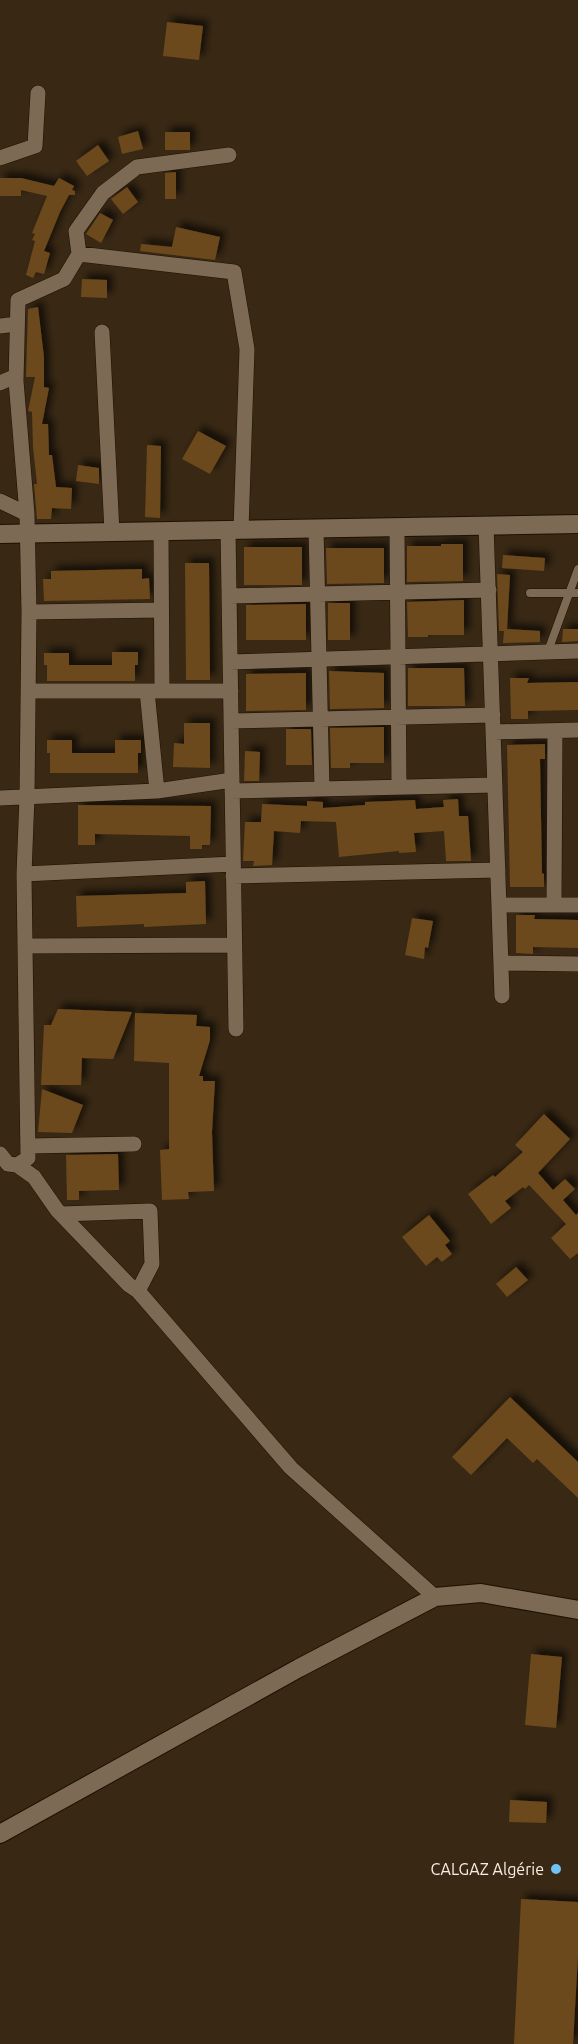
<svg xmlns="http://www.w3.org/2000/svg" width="578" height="2044" viewBox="0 0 578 2044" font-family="Ubuntu,sans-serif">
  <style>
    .building { fill: #6c491b; filter: url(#shadow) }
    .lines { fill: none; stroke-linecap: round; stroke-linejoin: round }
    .lane-casing { stroke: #1f1000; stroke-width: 9 }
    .street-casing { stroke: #1f1000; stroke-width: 16 }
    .secondary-casing { stroke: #1f1000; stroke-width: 20 }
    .lane { stroke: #7d6a54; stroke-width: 8 }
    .street { stroke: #7d6a54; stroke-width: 15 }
    .secondary { stroke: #7d6a54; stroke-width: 18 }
    .poi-dot { fill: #6fc2f4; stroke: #382814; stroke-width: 2 }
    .labels { text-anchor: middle; stroke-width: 5; stroke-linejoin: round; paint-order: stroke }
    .poi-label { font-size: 16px; fill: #f8ede1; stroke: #382814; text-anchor: end }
  </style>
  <defs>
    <filter id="shadow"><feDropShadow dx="5.5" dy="-5.5" stdDeviation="3" flood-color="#0009"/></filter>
  </defs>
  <rect width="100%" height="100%" fill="#382814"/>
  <path class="building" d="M167,22L203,26L199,60L163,56Z
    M138,131L143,149L122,154L118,137Z
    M165,132H190V150H165Z
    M98,145L109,161L87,176L76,161Z
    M176,172V199H165V173Z
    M0,178H21L54,186L59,178L74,186L72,190L75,191V195H69L60,212L44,251L50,253L44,274L36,272L33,278L26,275L35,241L32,240L35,234L32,233L47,196L21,190V196H0Z
    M127,187L138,202L123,214L111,199Z
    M100,213L113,220L101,243L86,234Z
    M176,227L220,237L215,260L140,251L141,244L172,247Z
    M82,279L107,280V298L81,297Z
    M38,307L44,357V387L49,388L42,424H48L49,455H52L56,487L72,488L71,509L52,508L51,519H37L34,484H37L33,447L32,412L28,411L35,377H26L28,309Z
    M198,431L226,446L210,474L182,459Z
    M147,445L161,446L160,518L145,517Z
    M78,465L99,468V484L76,481Z
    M441,544H463V581L407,582V546H441Z
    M244,547H302V585H244Z
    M326,548H384V583L327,584Z
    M503,555L545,558L544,571L502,568Z
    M185,563H209L210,680H186Z
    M142,569V579L149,578L150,599L44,601L43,579H51V571Z
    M497,574L510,575L507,629L540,631V642L503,643L504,631H499Z
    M464,600V635H428V637H408L407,602Z
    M328,603H350V640H328Z
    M306,604V640H246V605Z
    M563,629H578V641L562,642Z
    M112,652H138V665H135V681H47V665H44V653H69V665H112Z
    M408,668H464L465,706H408Z
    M329,671L384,673V708L330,709Z
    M306,673V710L246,711V674Z
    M510,678H529L527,683L578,682V710L528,711V719H511Z
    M184,723H210V768L173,767L174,743L184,744Z
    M384,727V763H350V768H331L330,728Z
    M286,729H311L312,765H286Z
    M47,740H72V753H115V740H141V753H138V773H50V753H47Z
    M545,744V759H540L542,873L544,874V887H510L507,745Z
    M245,751L260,752L259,781H244Z
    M458,799L459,816H468L471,861H446L444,831L414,833L416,852L399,853V851L339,857L336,822L301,821L300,833L274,831L272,865L253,866L254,861H243L245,822H261L262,804L307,806V801L323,802V808L365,805V802L415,800L416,809L444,807L443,800Z
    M78,805L211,806L210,845H202V849H190V836L95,834V845H78Z
    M205,881L206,924L144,927V924L77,927L76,896L186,893V882Z
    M516,915H535L534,919L578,920V948L533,947V954L516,953Z
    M412,918L433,921L428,948L425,947L424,959L405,955Z
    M58,1009L132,1012L113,1059L82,1058L81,1085H41L44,1025H51Z
    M135,1013L197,1015L196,1026L210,1027V1040L199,1076H203V1081H215L212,1132L214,1191L188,1192L189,1199L162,1200L160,1150L169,1149V1063L134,1061Z
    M42,1089L83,1105L72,1133L38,1132Z
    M544,1114L570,1139L538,1173L553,1190L565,1179L575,1189L563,1200L576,1215L578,1213V1253L570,1259L551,1238L566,1224L529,1185L525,1189L523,1187L505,1201L511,1208L491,1224L468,1194L493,1175L495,1177L523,1152L515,1145Z
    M118,1154L119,1190L79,1191V1200H67L66,1155Z
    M429,1215L450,1241L445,1245L452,1254L442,1262L437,1257L426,1266L402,1237Z
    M516,1267L528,1280L507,1297L496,1284Z
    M510,1397L578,1462V1498L537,1459L533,1463L507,1438L471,1475L452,1457Z
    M531,1654L562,1657L556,1728L525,1725Z
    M510,1800L547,1802L546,1823L509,1822Z
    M521,1899L578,1902V1955L573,2044H514Z"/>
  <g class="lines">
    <g class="lane-casing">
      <path id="lane" d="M530,593H578
        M548,651L578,569"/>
    </g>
    <g class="street-casing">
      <path id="street" d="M0,158L35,146L38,93
        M79,254L234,272L247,349L241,530
        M0,326L17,324
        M102,332L112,532
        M0,383L16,376
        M0,501L27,514
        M486,525L502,996
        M397,527L399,787
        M316,528L322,789
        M228,530L236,1029
        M161,531L162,691
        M229,596L489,590
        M29,612L161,610
        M230,662L578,651
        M29,691H231
        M147,691L157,791
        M231,721L493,715
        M493,732L578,730
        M232,791L495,785
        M0,798L157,791L232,780
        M24,874L233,864
        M233,876L498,870
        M499,905H578
        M554,905L555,731
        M25,946L234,945
        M501,963L578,964
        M29,1146L134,1144
        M0,1154L8,1164L17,1165L28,1158L24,874L27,797L29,612L27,514L16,381L18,300L64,279L79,254L76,231L103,193L137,167L229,155
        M17,1165L34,1177L57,1210L129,1285L138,1291L291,1468L435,1597
        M61,1214L150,1211L152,1264L138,1291"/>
    </g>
    <g class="secondary-casing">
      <path id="secondary" d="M0,534L578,524
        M0,1834L299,1668L435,1597L481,1593L578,1610"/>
    </g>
    <use href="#lane" class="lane"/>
    <use href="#street" class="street"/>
    <use href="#secondary" class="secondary"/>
  </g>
  <circle class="poi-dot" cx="556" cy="1869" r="6"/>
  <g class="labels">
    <g class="poi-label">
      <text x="544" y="1875">CALGAZ Algérie</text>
    </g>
  </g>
</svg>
